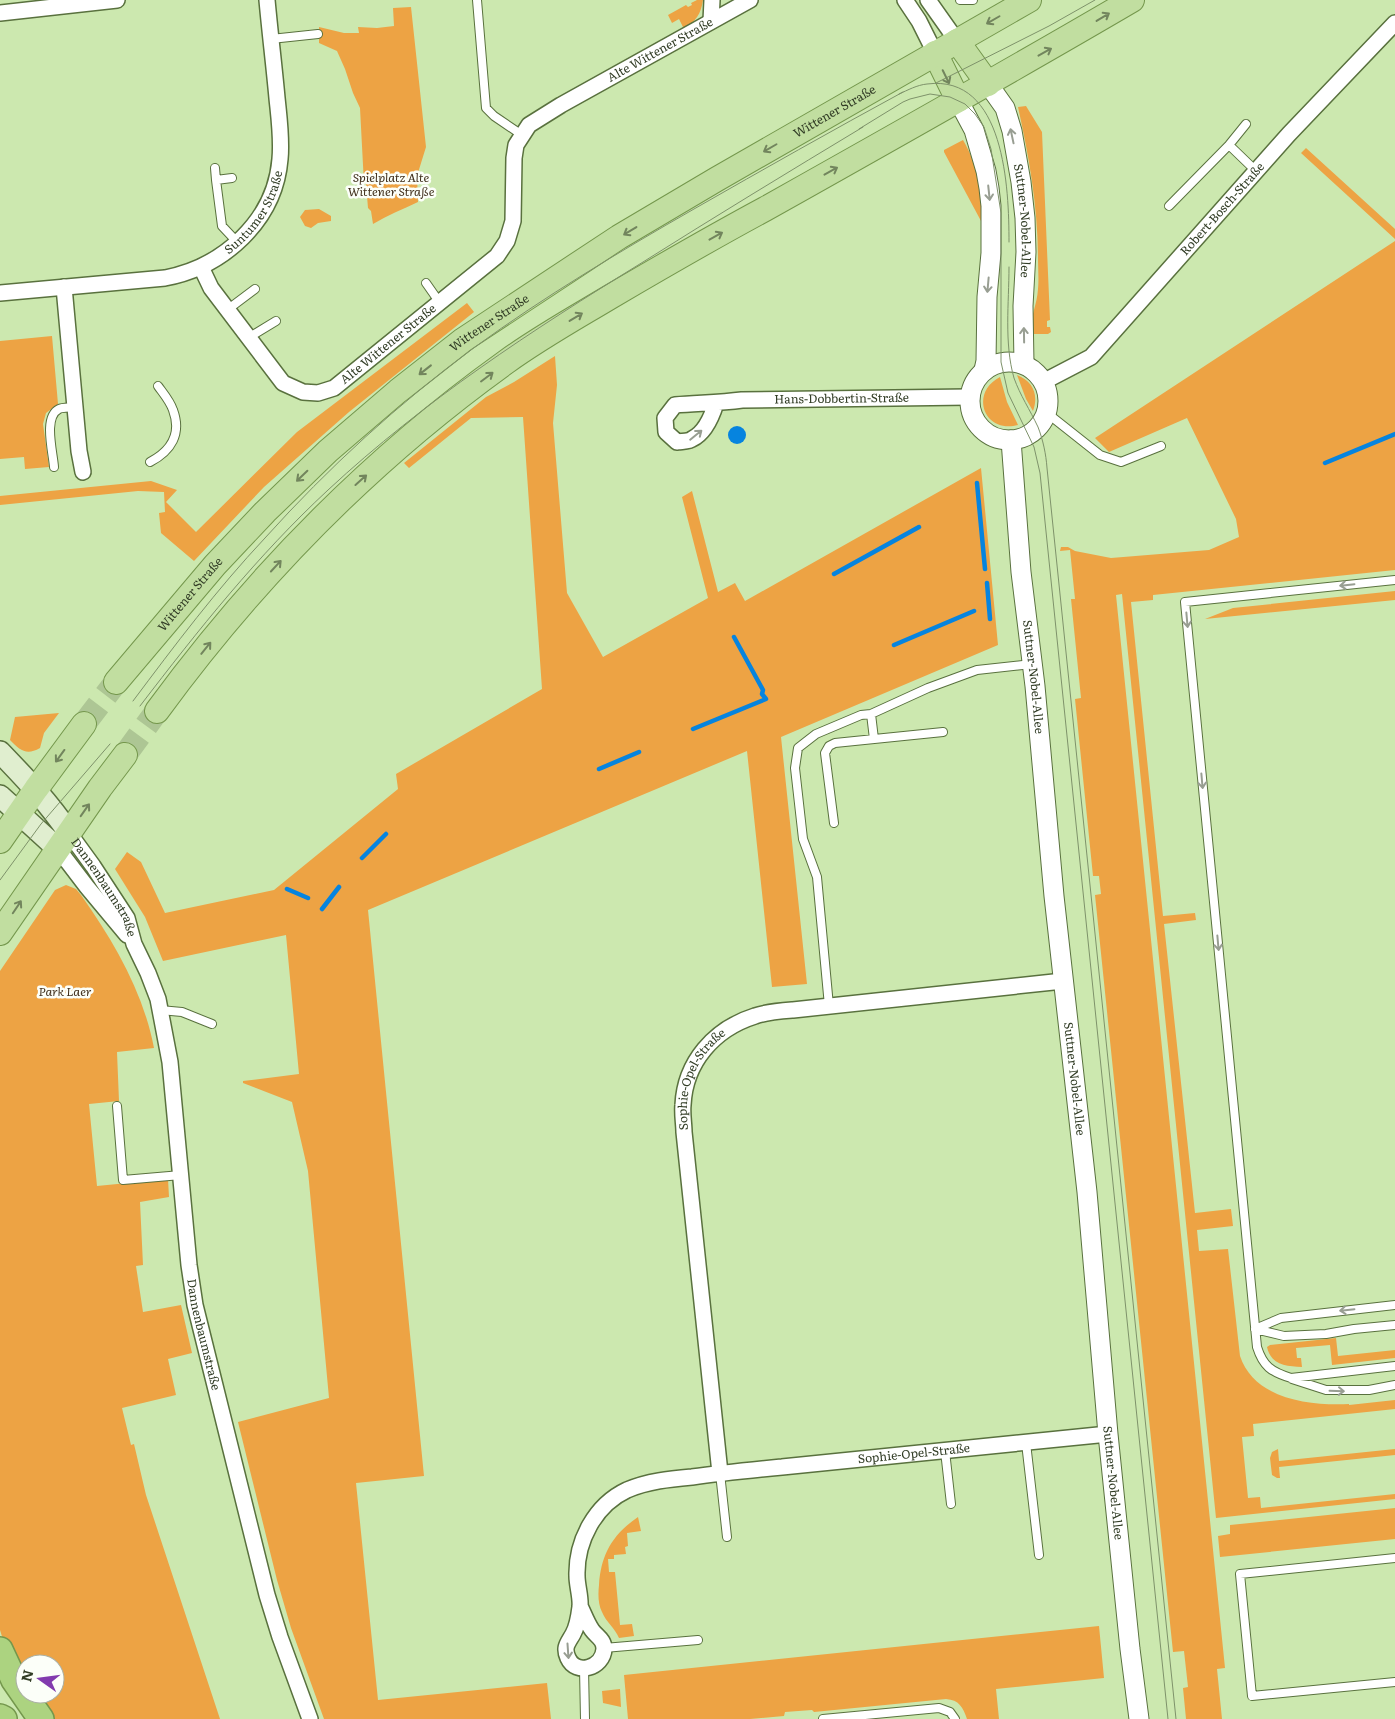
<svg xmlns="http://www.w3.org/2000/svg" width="1395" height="1719" viewBox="0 0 1395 1719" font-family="Literata,serif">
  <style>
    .green { fill: #eda344 }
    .water { fill: #0684df }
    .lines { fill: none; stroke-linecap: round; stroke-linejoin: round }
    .stream { stroke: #0684df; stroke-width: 4.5 }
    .primary-tunnel { stroke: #adc694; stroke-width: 24; stroke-dasharray: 24 12; stroke-linecap: butt }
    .service-casing { stroke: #59713e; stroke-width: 10 }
    .minor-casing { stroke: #59713e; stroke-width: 18 }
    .tertiary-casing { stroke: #59713e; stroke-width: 21 }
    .secondary-casing { stroke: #59713e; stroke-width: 24 }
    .primary-casing { stroke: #74974c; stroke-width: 26 }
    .trunk-casing { stroke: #74974c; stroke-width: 28 }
    .service { stroke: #fff; stroke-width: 8 }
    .minor { stroke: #fff; stroke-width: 15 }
    .tertiary { stroke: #fff; stroke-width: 19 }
    .secondary { stroke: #e0eecf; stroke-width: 21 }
    .primary { stroke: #c1dea0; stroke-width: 24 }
    .trunk { stroke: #acd380; stroke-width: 25 }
    .tram { stroke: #7e926a; stroke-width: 1 }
    .oneway { stroke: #72855d }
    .oneway2 { stroke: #989e92 }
    .labels { text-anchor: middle; stroke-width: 5; stroke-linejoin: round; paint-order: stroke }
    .street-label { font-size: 12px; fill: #323d26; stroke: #fcfff9 }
    .park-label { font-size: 12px; font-style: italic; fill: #41301d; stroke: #fcfff9 }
  </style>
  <rect width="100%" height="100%" fill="#cce8af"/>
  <path class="green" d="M697,0H703C701,14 696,21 684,29L679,19L672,23L668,15L686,5L688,7L692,5L691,3Z
    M411,7L426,147L417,176L418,202C403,209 388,215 373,224L371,211L368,208L366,184H364L360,108L353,93L345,69L337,51L319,43V27L344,33H359L358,27L377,28L394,26L393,8Z
    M1026,106L1042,132L1050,320L1047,321V327H1050L1051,332L1048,334H1029C1030,319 1037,305 1038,289C1039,279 1038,269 1038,259C1038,207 1029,157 1018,107Z
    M963,140C978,165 981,193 983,221H981L944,152V150Z
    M1306,148L1395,229V239L1301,153Z
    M319,209L331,216V221L318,223L311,228L305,226L300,217L305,210Z
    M1395,241V570L1153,595V600L1131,602L1163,916L1195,913L1196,920L1164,924L1195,1213L1231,1209L1233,1226L1197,1230L1199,1251L1228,1249L1240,1356C1254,1399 1310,1406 1349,1404V1405L1395,1400V1409L1253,1424L1254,1436L1242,1437L1248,1498L1260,1497L1261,1508L1395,1494V1499L1216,1518L1122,594L1116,595L1225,1668L1217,1669L1222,1719H1186L1183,1688L1188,1687L1184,1651L1173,1652L1095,895L1101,894L1099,876H1093L1075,699L1081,698L1071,599H1075L1070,550L1060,551L1061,547H1068L1075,551L1111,558L1209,550L1239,537L1236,519L1187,418L1109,452L1095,438Z
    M467,303L474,312L349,412L264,487L194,561L161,533L159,513L165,512L164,492L138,491L0,505V496L151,481L177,490L166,502L196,532L297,432Z
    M52,336L58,404L46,413L43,424L49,467L25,469L24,457L0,459V341Z
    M555,356L557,385L553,423L567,593L603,657L708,598L682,497L692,491L718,592L735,583L745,601L981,468L998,645L781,737L807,984L772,987L747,751L368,910L424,1476L356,1483L378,1700L547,1683L551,1719H324L291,1628L277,1580L238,1422L329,1398L308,1171L292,1102L243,1083V1081L299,1074L286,935L163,961L145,917L115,869L127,852L141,862L165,913L274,890L398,789L396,774L542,689L523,417L471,418L409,468L404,463L486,397L514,382Z
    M1017,375C1033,381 1039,395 1033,411L1026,399Z
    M1000,377L1007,402L1018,425C984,434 969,393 1000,377Z
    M1395,591V600L1205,619L1233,608Z
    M59,713L44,733L40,748C26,756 20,750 10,740L15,717Z
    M66,885L76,889L81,895C114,942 143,991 154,1048L117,1052L119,1101L89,1104L97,1186L168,1179L169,1197L140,1202L143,1265L136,1266L143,1312L181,1305L192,1353L168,1359L176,1395L122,1408L131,1445L134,1444L146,1495L220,1719H49L29,1694H55V1664H25V1688L4,1643L0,1630V971L55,890Z
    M1336,1338L1338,1356L1395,1350V1358L1332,1365L1330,1345L1296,1348L1297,1358H1301L1302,1367C1286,1366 1271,1365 1267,1347L1270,1345Z
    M1278,1449L1279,1461L1395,1449V1455L1279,1467L1280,1478H1277L1272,1475L1270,1458L1272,1452Z
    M1395,1508V1539L1220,1557L1218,1536L1230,1534V1525Z
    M638,1517L641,1531L627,1533L628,1546L625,1547L626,1554L614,1555V1559H608L609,1572H615L620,1625L632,1624L634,1636L619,1638C615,1628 606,1622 602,1612C598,1604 598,1594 599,1585C601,1554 613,1534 638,1517Z
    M1099,1626L1104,1678L996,1689L999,1719H967C963,1707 959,1700 946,1699L814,1712L812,1710L785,1712L784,1716L750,1719H628L624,1675Z
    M620,1689L621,1707L603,1703L602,1691Z"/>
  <path class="water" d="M728 435a9 9 0 1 1 18 0a9 9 0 1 1-18 0Z"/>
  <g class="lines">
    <path class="stream" d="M1325,463L1395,434
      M977,483L985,569
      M834,574L919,527
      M987,583L990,619
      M894,645L974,611
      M693,729L766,699L762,694L763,690L734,637
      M599,769L639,752
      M362,858L386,834
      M287,889L308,898
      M322,909L339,887"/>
    <path class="primary-tunnel" d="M84,724L116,682
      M125,755L157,711"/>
    <g class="service-casing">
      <path id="service" d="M477,0L486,108L494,116L522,135
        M960,0H973
        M271,39L318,34
        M1229,145L1256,171
        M215,168L216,180
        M232,178L216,180L222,226L238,243
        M1169,206L1229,145L1246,124
        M426,283L440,303
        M227,310L255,289
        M248,338L276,321
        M1046,415L1052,417L1100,455L1121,462L1161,446
        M150,462C171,451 182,434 173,410C170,401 163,393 158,386
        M54,467C53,452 43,417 59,409C63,407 71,408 75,407
        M1395,580L1185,602L1257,1347C1263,1366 1271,1372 1291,1378L1395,1366
        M871,714L874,739
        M834,823L825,753L829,746L835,743L943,732
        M829,1006L817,877L803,839L795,768L798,748L816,734L861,715L871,714L928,688L977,670L1032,664
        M160,1010L182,1012L212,1024
        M117,1106L123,1180L181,1175
        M1255,1329L1281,1318L1395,1305
        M1255,1329L1284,1336L1326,1334L1354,1329L1395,1325
        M1292,1379L1326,1390H1369L1395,1385
        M1026,1443L1039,1555
        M945,1451L951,1504
        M720,1473L727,1537
        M1395,1558L1240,1574L1252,1696L1395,1682
        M604,1648L698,1640
        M584,1668L585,1719
        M823,1719L939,1708L950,1712L955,1719"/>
    </g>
    <g class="minor-casing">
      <g id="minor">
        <path d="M905,0L919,21L935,53"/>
        <path d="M928,0L957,41"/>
        <path d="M0,13L117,0"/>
        <path d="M711,21L712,0"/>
        <path id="s1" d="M201,267L211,288L283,383L303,392L318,393L334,388L497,256L507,241L513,221L514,158L516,145L529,125L561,105L750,0"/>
        <path d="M64,287L79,451L83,472"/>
        <path id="s2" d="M0,293L165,278C223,267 275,221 280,159C282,139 279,118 277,98C274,65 270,33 267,0"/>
        <path id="s3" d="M1043,382L1091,357L1289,134L1395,23"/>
        <path id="s4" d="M716,403C712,416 705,433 692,439C689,442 681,441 677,442L666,432L665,418L675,405C697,403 719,403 742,400L969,397"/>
        <path id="s5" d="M69,833L93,866L127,918L134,944L148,973L158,999L170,1062L189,1265L195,1305L267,1595L280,1637L310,1719"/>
        <path d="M58,849L87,887L127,935"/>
        <path id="s6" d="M720,1473L684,1132C684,1124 682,1114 683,1105C685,1062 714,1029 755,1016C766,1012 780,1011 793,1010L1063,981"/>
        <path id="s7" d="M580,1606C584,1614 587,1623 592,1630C597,1637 604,1639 604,1649C603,1668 576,1676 568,1658C563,1647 568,1643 573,1634C577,1627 579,1615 580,1607C581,1597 577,1586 577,1576C576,1541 595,1505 627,1490C648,1481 670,1479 692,1477C722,1473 752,1470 782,1467C891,1456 1000,1445 1108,1434"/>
      </g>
    </g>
    <g class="tertiary-casing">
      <g id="tertiary">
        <path id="s8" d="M988,84L1005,108L1012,131L1021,182L1025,218L1026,252L1023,306L1024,364"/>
        <path d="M958,100L974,130L986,171L989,188L991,206V253L987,297L986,361L984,370"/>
        <circle cx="1009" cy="401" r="39"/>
        <path id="s9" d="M1011,440L1021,572L1035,686L1054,896L1087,1192L1108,1434L1130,1649L1139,1719"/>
      </g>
    </g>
    <g class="secondary-casing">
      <path id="secondary" d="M0,752C25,778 49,803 69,833
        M0,796L58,849"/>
    </g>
    <g class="primary-casing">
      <g id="primary">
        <path d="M957,41L988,84"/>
        <path d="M935,53L958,100"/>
        <path id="s10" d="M116,682L215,565L265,512L328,451L398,391L463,340L619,237L717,179L1029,0"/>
        <path d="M157,711C255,577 371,459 506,362C539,338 575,318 610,297C661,267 713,237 765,209C888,140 1011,71 1132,0"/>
        <path d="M0,841L36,789L84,724"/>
        <path d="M0,933L100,788L125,755"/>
      </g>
    </g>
    <g class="trunk-casing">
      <path id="trunk" d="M0,1650L14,1680L41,1719
        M0,1717L4,1719"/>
    </g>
    <use href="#service" class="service"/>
    <use href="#minor" class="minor"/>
    <use href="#tertiary" class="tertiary"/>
    <use href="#secondary" class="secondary"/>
    <use href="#primary" class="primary"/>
    <use href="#trunk" class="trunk"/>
    <path class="tram" d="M936,83L1049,26L1095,0
      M899,94C908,90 917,85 927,84C1005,74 1009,189 1009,242
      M859,129L903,102L910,99L930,94L950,97L965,104L975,114L984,127L991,149L1001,213V362L1008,393L1034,447L1040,473L1168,1719
      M1009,267C1009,303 1004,343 1014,378C1020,395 1030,410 1038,427C1043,440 1046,454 1047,468L1176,1719
      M133,701C175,645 217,589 265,538C328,468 399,403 475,347C545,296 619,252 694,209C764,169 833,130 903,92
      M140,706C199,629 257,556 328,490C425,400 531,331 643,262C716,216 790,171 863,127
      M0,880L41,824L110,744"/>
  </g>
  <defs><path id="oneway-shaft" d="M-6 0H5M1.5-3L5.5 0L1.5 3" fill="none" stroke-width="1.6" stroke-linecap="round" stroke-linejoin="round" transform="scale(1.25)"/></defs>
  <g class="oneway">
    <use href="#oneway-shaft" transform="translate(1103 17) rotate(-31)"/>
    <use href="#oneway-shaft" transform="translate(993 20) rotate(150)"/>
    <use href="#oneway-shaft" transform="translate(1045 52) rotate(-29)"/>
    <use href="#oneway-shaft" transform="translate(946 77) rotate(64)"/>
    <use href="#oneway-shaft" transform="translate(770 148) rotate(150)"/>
    <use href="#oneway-shaft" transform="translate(831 171) rotate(-29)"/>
    <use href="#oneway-shaft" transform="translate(630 231) rotate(149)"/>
    <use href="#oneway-shaft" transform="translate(716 236) rotate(-29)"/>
    <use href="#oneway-shaft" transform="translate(576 317) rotate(-31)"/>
    <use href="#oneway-shaft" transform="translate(425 370) rotate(142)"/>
    <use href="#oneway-shaft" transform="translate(487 377) rotate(-37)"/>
    <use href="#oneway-shaft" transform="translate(302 476) rotate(136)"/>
    <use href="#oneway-shaft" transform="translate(361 480) rotate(-42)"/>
    <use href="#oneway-shaft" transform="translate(276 566) rotate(-47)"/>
    <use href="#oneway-shaft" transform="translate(206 648) rotate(-51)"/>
    <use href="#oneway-shaft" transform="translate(60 756) rotate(126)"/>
    <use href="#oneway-shaft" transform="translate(85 810) rotate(-55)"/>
    <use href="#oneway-shaft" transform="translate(17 907) rotate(-56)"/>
  </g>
  <g class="oneway2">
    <use href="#oneway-shaft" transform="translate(1012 136) rotate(-102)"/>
    <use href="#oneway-shaft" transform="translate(989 193) rotate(84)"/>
    <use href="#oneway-shaft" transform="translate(988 285) rotate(95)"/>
    <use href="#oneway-shaft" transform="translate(1024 335) rotate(-91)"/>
    <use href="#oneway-shaft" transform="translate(696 435) rotate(-39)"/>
    <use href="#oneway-shaft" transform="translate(1347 585) rotate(174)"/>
    <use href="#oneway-shaft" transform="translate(1187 620) rotate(85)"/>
    <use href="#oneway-shaft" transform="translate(1202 781) rotate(85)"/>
    <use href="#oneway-shaft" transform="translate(1218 943) rotate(85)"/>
    <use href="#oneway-shaft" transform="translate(1347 1310) rotate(174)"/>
    <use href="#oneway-shaft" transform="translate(1337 1391) rotate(2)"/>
    <use href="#oneway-shaft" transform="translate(568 1651) rotate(86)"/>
  </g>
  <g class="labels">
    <g class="street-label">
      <text dy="4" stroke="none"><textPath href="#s1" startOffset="696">Alte Wittener Straße</textPath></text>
      <text dy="4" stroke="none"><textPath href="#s10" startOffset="925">Wittener Straße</textPath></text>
      <text dy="4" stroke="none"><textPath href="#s2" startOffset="282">Suntumer Straße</textPath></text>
      <text dy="4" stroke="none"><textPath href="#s3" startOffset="252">Robert-Bosch-Straße</textPath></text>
      <text dy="4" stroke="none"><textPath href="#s8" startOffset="144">Suttner-Nobel-Allee</textPath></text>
      <text dy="4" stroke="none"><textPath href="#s10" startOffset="520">Wittener Straße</textPath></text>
      <text dy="4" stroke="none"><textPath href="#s1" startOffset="266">Alte Wittener Straße</textPath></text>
      <text dy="4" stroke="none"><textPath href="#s4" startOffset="272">Hans-Dobbertin-Straße</textPath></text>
      <text dy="4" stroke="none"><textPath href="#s10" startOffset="115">Wittener Straße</textPath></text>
      <text dy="4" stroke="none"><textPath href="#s9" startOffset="238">Suttner-Nobel-Allee</textPath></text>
      <text dy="4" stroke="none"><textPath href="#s5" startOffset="65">Dannenbaumstraße</textPath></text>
      <text dy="4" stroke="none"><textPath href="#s9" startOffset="642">Suttner-Nobel-Allee</textPath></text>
      <text dy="4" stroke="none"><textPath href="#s6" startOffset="401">Sophie-Opel-Straße</textPath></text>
      <text dy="4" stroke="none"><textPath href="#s5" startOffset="529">Dannenbaumstraße</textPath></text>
      <text dy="4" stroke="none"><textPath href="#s7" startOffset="580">Sophie-Opel-Straße</textPath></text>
      <text dy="4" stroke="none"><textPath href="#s9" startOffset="1048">Suttner-Nobel-Allee</textPath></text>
    </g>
    <g class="park-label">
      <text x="391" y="182">Spielplatz Alte<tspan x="391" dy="14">Wittener Straße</tspan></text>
      <text x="65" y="996">Park Laer</text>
    </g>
  </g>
  <g transform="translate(40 1679) rotate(284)"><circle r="24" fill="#fcfff9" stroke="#abb1a5"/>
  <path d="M0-4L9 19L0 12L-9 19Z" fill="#823bae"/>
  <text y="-8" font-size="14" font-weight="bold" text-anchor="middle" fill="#323d26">N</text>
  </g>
</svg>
